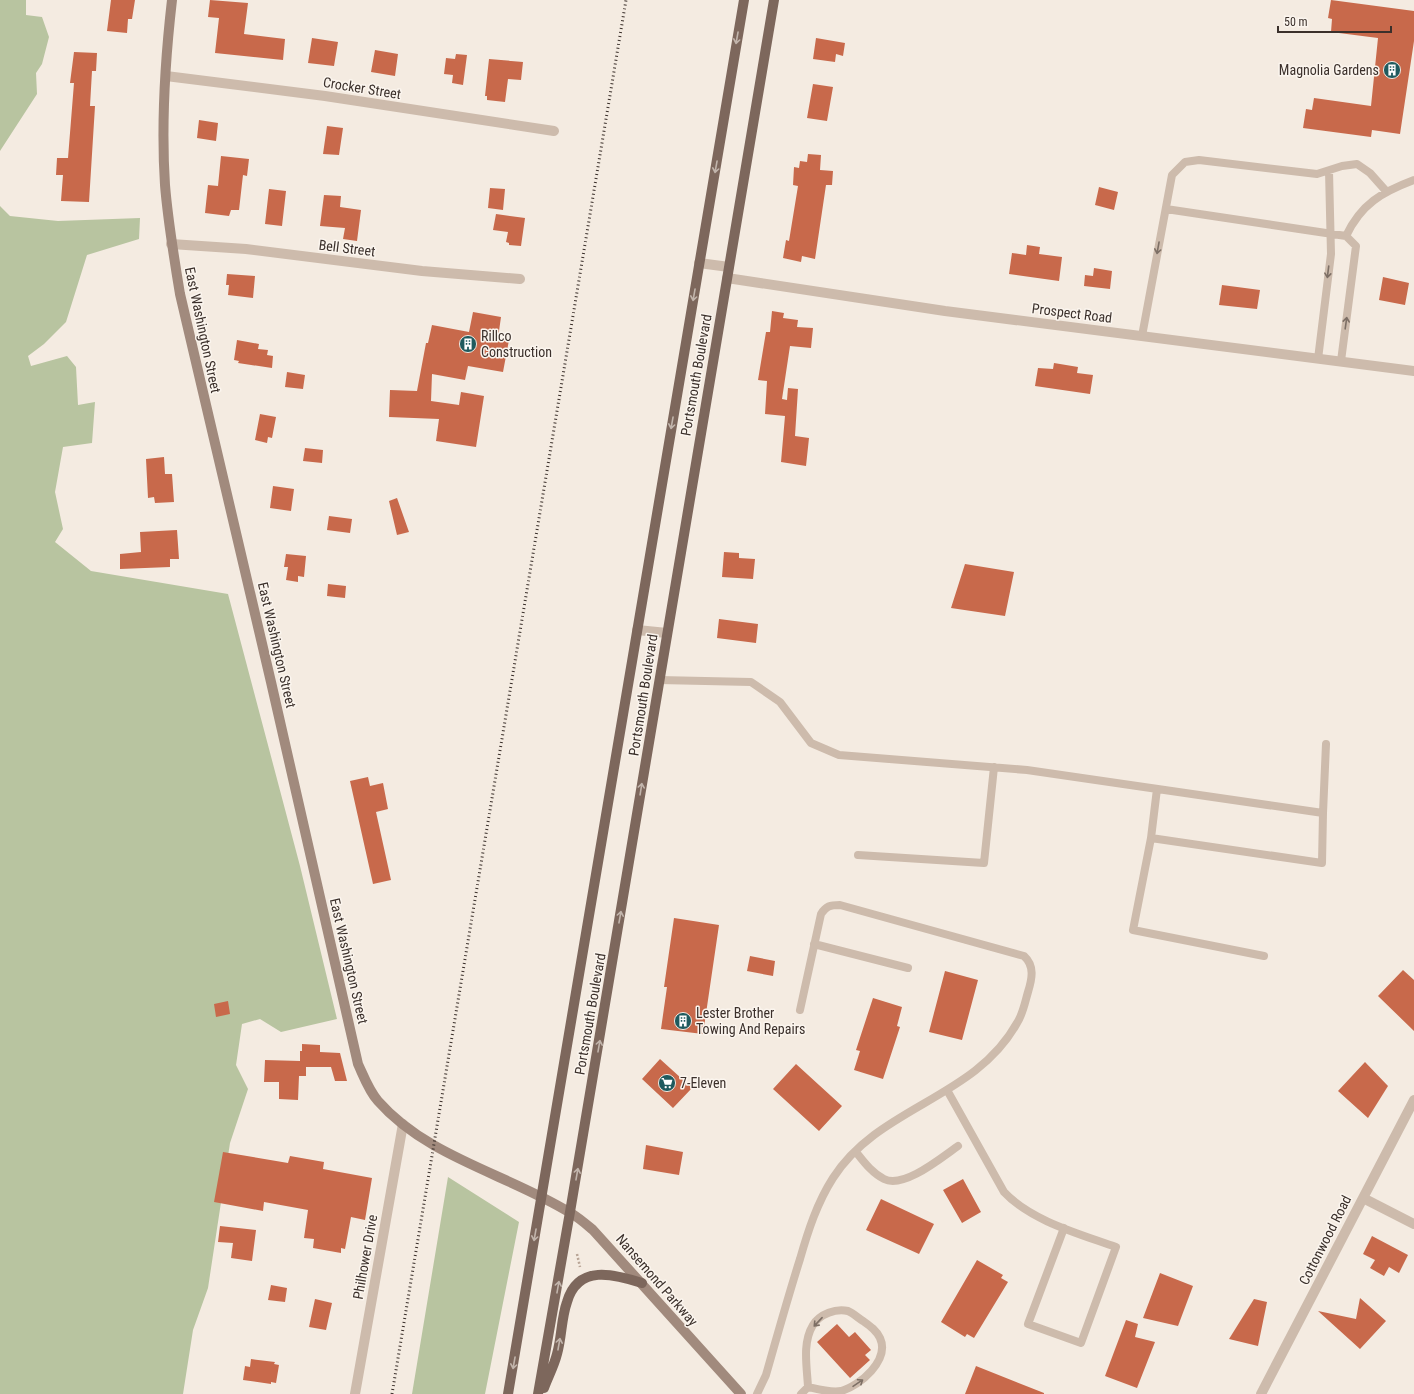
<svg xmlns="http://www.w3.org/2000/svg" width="1414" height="1394" viewBox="0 0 1414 1394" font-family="'Roboto Condensed',sans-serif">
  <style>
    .green { fill: #b8c4a0 }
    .building { fill: #c8694b }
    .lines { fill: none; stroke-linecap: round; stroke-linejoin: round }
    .path { stroke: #b9a596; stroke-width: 2.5; stroke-dasharray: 2 2; stroke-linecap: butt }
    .lane { stroke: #cdbbac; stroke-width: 8 }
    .street { stroke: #cdbbac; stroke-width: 10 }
    .secondary { stroke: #a18a7d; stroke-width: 10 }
    .primary { stroke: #7d675c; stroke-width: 10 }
    .rail { stroke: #3b302b; stroke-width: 3; stroke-dasharray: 1 3; stroke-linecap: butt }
    .oneway { stroke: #c2b5ac }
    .oneway2 { stroke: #7d6f65 }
    .labels { text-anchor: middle; stroke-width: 3; stroke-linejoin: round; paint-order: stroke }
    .poi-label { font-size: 14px; fill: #3b302b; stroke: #fbf5ee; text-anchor: start }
    .street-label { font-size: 14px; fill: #3b302b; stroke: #fbf5ee }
  </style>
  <rect width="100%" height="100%" fill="#f4ebe1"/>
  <path class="green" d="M0,0H26V15L42,17L49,37L42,64L36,73L37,94L0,151Z
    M0,206L10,216L58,221L140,218L139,239L87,255L66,322L44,344L28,356L31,366L67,356L76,367L78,405L95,402L92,443L63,447L55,492L63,529L55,542L91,571L228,594L300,866L337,1019L281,1032L260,1019L242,1024L236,1065L248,1089L230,1143L208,1288L193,1330L183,1394H0Z
    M448,1177L519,1222L485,1394H412Z"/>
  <path class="building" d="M111,0H135L132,19H128L127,33L107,31Z
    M210,0L248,3L244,34L285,39L283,60L215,53L219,18L208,17Z
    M1331,0L1414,11V41L1400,134L1372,130L1371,137L1303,128L1306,109L1312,110L1314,98L1371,106L1378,38L1331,32L1332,19L1328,18Z
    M312,38L338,42L334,66L308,63Z
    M816,38L845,43L843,56L836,54L835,62L813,59Z
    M375,50L398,54L395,76L371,72Z
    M74,52L97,53L96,71H92L90,106H95L89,202L61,201L63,175H56L57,158H68L74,83H70Z
    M456,54L467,55L463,85L452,83L453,75L444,74L446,58L455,59Z
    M489,59L523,62L521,80L508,79L505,102L487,100V96H485Z
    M813,84L833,87L827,121L807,118Z
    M199,120L218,123L216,141L197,138Z
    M327,126L343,128L339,155L323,154Z
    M808,154L821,155L820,170L833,171L832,185H826L815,259L802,256L801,262L783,258L786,240L789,241L798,186L793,185L794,167L799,168L800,161L807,162Z
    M221,156L249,159L247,176L243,175L239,210H231L229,216L205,213L208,185L218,186Z
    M1099,187L1118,192L1114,210L1095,205Z
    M490,188L505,189L503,210L488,208Z
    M269,189L286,191L282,226L265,224Z
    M324,195L341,196L340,207L361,210L357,241L343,239L345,228L320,226Z
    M496,214L525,218L521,246L509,245V243L506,242L508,232L493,230Z
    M1027,245L1040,247L1039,254L1062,257L1059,281L1009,274L1012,253L1026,255Z
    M1094,268L1112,271L1110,289L1084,286L1085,275L1093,276Z
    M227,274L255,276L253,298L228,295L229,285H226Z
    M1383,277L1409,283L1405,305L1379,300Z
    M1222,285L1260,290L1257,309L1219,305Z
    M772,311L784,313L783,318L798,320L797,327L813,328L811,348L790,346L782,399L787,400L788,388L798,389L795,436L809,438L806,466L781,462L785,416L765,414L767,381L758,380L766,332H770Z
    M473,312L501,317L498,338L509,340L503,372L468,366L465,380L432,374L431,401L459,405L461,392L484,396L476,447L436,441L439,419L389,417L390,390L417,391L426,343H428L432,325L469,332Z
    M237,340L259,344L258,349L268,350L267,355L273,356L272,368L238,363L239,361L234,360Z
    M1054,363L1078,367L1077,373L1093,375L1090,394L1035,386L1038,368L1053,369Z
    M287,372L305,375L303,389L285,387Z
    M260,414L276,417L272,438L268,437L267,443L255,440Z
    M305,448L323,450L322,463L303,461Z
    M164,457L165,474H172L174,502L155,503L154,497L148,498L146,459Z
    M273,486L294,489L291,511L270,508Z
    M397,498L409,532L397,535L389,501Z
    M329,516L352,519L350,533L327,530Z
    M177,530L179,559H170V567L120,569V554L141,552L140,532Z
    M724,552L739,553V558L755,559L753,579L722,577Z
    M286,554L306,556L304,577L298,576V582L286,580L288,567H284Z
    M965,564L1014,572L1005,616L951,608Z
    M328,584L346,586L345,598L327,596Z
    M719,619L758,624L756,643L717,638Z
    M368,777L370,786L383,783L388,809L376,812L391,880L373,884L350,781Z
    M674,918L719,925L703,1034L661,1029L667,987H664Z
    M750,956L775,961L773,976L747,971Z
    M1403,970L1414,980V1031L1378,996Z
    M945,971L978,980L962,1040L929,1032Z
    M873,998L902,1007L897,1026L900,1027L883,1079L854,1070L860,1051L856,1050Z
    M228,1001L230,1014L216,1017L214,1004Z
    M302,1044L320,1045V1052L340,1053L347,1081H335L331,1067H306V1076H299L298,1100L279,1099V1082H264L265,1060L300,1061V1051H302Z
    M660,1059L692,1088L673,1108L642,1079Z
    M1365,1062L1388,1086L1368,1118L1338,1091Z
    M796,1064L842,1106L819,1131L773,1089Z
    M646,1145L683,1152L679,1175L643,1169Z
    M223,1152L288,1163L290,1156L324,1162L323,1169L372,1178L365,1220L351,1217L345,1249L341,1248V1253L313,1248L314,1239L304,1238L308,1210L264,1202L263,1211L214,1202Z
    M963,1179L981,1212L962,1223L943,1190Z
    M881,1199L934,1224L919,1254L866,1230Z
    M220,1226L256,1230L252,1261L231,1258L233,1243L218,1242Z
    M1372,1236L1408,1255L1399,1273L1389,1267L1384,1276L1370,1268L1375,1260L1363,1254Z
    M977,1260L1003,1275L1001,1278L1008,1282L974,1338L967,1334L965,1337L941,1322Z
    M1160,1273L1193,1286L1178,1326L1143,1318Z
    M271,1285L287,1288L285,1302L268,1300Z
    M1360,1298L1386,1321L1360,1349L1318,1311L1356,1319Z
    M315,1299L332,1303L326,1330L309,1327Z
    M1254,1299L1267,1302L1258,1346L1229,1339Z
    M1126,1320L1138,1324L1135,1337L1155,1342L1137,1388L1105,1376Z
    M837,1324L849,1337L855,1332L871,1350L865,1355L870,1360L850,1378L817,1342Z
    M251,1359L275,1362L274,1364L279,1365L276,1383L271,1382V1384L243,1380L245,1366L250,1367Z
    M976,1366L1044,1393V1394H965Z"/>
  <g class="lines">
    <path class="path" d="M577,1254L580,1267"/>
    <path class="lane" d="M1166,209L1346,236L1356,246L1341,361
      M1346,236C1361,204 1382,192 1414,180
      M1142,336L1172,175L1185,162L1199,160L1317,174L1342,166L1357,164L1370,173L1386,191
      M1318,359L1331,254L1329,171
      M659,680L751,682L780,702L811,743L839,755L1027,770L1323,813L1322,863L1151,838L1133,930L1264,956
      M1323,813L1326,744
      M1151,838L1157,789
      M858,855L984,863L994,767
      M814,944L908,968
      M947,1090L1004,1192C1031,1221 1080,1234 1116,1247L1081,1343L1028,1324L1064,1228
      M856,1152C864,1162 872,1173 884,1179C904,1189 942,1157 958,1146
      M757,1394L766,1375C777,1336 788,1297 800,1259C808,1231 817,1203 833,1178C879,1106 975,1099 1017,1023C1023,1014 1025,1002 1028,992C1032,979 1035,966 1024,956L840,905C830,905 826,906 821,914L800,1010
      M801,1394L808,1387C807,1367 802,1343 813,1325C820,1314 836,1308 848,1311C853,1313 858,1318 863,1321C870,1326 876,1330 880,1338C890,1360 860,1386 841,1391C831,1393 817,1389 808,1387"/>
    <path class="street" d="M166,76L325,96L554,131
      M171,244L246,249L422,271L520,279
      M699,263L729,267
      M727,278L945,311L1414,371
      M637,630L667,633
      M1363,1198L1414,1224
      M355,1394L403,1124
      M1261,1394L1414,1100"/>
    <path class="secondary" d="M172,0C165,61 161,124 165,185C168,222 174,258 180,294L271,682L358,1064C364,1077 369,1091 378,1101C427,1157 507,1174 569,1212C578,1217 586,1224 593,1230L741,1394"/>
    <path class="primary" d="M544,1388C548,1377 554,1366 557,1354C562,1337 561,1319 567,1302C578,1264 614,1274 642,1283
      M508,1394L744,0
      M538,1394L570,1212L774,0"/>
    <path class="rail" d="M392,1394L626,0"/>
  </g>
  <defs><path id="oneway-shaft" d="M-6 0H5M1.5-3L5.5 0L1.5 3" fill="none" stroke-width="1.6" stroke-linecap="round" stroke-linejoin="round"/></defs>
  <g class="oneway">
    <use href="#oneway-shaft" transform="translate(737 38) rotate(100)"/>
    <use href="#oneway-shaft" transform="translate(716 167) rotate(100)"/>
    <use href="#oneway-shaft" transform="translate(694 295) rotate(100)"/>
    <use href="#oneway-shaft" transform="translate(672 423) rotate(100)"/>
    <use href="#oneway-shaft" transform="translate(641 789) rotate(-81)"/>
    <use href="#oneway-shaft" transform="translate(620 917) rotate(-80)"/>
    <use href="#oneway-shaft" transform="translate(599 1046) rotate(-80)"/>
    <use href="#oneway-shaft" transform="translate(577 1174) rotate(-80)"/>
    <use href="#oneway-shaft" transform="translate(535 1235) rotate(100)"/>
    <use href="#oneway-shaft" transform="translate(558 1287) rotate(-80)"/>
    <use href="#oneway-shaft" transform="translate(559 1344) rotate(-80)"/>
    <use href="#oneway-shaft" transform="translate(514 1363) rotate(100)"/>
  </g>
  <g class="oneway2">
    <use href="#oneway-shaft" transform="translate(1158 248) rotate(100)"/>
    <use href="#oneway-shaft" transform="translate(1328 272) rotate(97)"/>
    <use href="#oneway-shaft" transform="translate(1346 323) rotate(-82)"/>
    <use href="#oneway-shaft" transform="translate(818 1322) rotate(133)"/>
    <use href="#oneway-shaft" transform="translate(858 1383) rotate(-34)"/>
  </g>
  <defs>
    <g id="building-disc" transform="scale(0.9)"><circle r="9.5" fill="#1f5a5e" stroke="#fbf5ee"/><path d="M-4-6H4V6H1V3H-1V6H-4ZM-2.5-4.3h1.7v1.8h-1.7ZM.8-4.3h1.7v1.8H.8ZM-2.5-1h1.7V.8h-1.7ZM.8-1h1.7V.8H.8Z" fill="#fff"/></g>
    <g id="supermarket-disc" transform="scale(0.9)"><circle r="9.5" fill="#1f5a5e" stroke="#fbf5ee"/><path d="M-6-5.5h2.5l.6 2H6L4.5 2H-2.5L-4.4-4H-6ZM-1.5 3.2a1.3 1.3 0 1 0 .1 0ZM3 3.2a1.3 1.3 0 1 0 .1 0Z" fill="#fff"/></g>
  </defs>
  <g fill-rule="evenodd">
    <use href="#building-disc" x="1392" y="70"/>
    <use href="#building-disc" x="468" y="344"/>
    <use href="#building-disc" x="683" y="1021"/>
    <use href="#supermarket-disc" x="667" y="1083"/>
  </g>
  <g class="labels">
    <g class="poi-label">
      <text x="1379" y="75" text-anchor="end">Magnolia Gardens</text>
      <text x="481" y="341">Rillco<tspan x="481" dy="16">Construction</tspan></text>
      <text x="696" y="1018">Lester Brother<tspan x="696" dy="16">Towing And Repairs</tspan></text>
      <text x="680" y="1088">7-Eleven</text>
    </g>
    <g class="street-label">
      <text transform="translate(362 88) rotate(9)" y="5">Crocker Street</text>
      <text transform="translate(347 248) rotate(7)" y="5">Bell Street</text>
      <text transform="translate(1072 313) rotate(7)" y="5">Prospect Road</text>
      <text transform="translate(203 330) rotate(78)" y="5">East Washington Street</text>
      <text transform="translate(696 375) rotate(-80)" y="5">Portsmouth Boulevard</text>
      <text transform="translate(277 645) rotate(77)" y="5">East Washington Street</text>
      <text transform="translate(643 695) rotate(-81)" y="5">Portsmouth Boulevard</text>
      <text transform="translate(349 961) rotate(77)" y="5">East Washington Street</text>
      <text transform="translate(590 1014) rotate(-80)" y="5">Portsmouth Boulevard</text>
      <text transform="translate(1325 1240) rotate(-63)" y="5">Cottonwood Road</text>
      <text transform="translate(365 1257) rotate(-80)" y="5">Philhower Drive</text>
      <text transform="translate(657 1280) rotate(49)" y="5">Nansemond Parkway</text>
    </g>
  </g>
  <path d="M1278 26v6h113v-6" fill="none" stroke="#3b302b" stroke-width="2"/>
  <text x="1284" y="26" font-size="12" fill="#3b302b" stroke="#fbf5ee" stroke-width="3" paint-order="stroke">50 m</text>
</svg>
